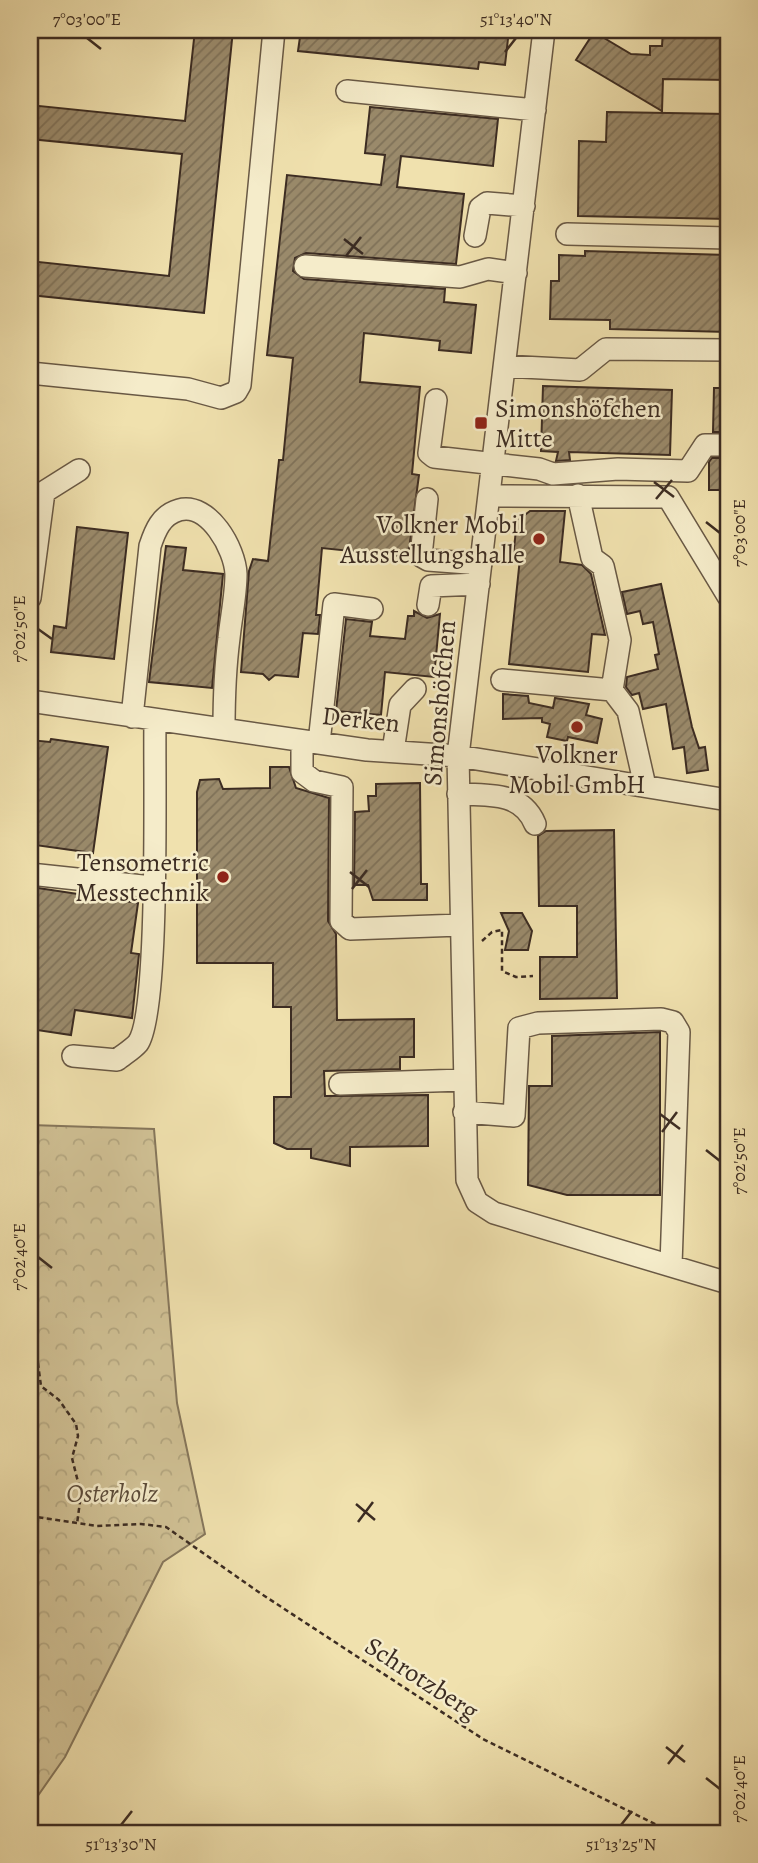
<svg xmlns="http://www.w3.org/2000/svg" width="758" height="1863" viewBox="0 0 758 1863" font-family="Alegreya,serif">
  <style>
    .forest { fill: url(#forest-crowns); stroke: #86775c; stroke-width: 2 }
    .building { fill: url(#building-hatch); stroke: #3c2c22; stroke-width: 2 }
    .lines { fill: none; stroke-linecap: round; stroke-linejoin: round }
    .minor-casing { stroke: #695945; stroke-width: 24 }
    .path { stroke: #3c2c22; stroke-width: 2.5; stroke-dasharray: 5 3.5; stroke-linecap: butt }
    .minor { stroke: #f5ecca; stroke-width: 21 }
    .ticks { fill: none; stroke: #3c2c22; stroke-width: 2.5 }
    .poi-dot { fill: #8f2418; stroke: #f5ecca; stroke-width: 2.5 }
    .labels { text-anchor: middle; stroke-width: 5; stroke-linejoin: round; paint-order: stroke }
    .poi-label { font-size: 26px; fill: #3c2c22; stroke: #f5ecca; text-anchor: end }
    .street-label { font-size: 26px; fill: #3c2c22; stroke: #f5ecca }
    .park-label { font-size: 26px; font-style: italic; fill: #5a4a39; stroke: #f5ecca }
    .neatline { fill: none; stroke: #3c2c22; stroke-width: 2.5 }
    .ticks-label { font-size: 18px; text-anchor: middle; fill: #3c2c22 }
  </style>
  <defs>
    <pattern id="forest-crowns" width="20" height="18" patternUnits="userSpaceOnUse" patternTransform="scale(1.75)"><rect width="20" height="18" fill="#d1c296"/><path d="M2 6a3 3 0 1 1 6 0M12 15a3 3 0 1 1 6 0" fill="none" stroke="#b4a781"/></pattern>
    <pattern id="building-hatch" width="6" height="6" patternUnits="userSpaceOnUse" patternTransform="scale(1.75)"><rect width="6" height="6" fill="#9a8a6b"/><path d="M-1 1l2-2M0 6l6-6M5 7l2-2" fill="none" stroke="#7f7158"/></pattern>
  </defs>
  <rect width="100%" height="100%" fill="#f0e1ae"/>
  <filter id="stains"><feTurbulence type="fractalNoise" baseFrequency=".00286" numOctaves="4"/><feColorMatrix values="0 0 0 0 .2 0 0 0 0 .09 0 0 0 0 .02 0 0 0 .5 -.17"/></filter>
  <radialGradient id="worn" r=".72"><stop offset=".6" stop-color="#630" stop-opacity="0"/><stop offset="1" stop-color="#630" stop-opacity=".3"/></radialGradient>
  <path class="forest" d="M30,1125L154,1129L177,1403L205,1534L163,1562L65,1757L30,1807Z"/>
  <path class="building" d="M195,30H233L204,313L30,295V261L169,276L182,154L30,139V105L185,121Z
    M301,30H509L505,65L479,62L478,69L298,51Z
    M663,30H728V80L663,79L662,111L576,60L594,32L631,54L650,55V46H662Z
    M370,107L498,119L493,166L401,156L397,187L464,194L456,264L306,253L295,258L293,271L304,279L445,289L444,302L476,305L471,353L439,350L440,341L364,333L360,382L420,387L412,474L419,475L408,557L322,548L316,615H320L318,634L303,633L298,677L275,675L269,680L263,674L241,672L249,571L253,559L268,561L279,460H283L293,358L267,355L287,175L381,185L385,155L365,153Z
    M607,112L728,114V219L578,216L579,141L606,142Z
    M585,251L728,255V332L610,329V320L550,319L551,281H559V255L585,256Z
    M543,386L672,390L670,455L569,452L570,460L556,461L558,452L541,451Z
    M714,388H728V432H713Z
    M728,458V490H709V462L712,458Z
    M530,511H565L560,562L582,565L591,574L605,635L592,634L588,672L509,664L520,558L513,557L517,521Z
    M77,527L128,533L114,659L51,652L54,626L66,628Z
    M166,546L186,548L183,570L223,574L212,688L149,682Z
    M661,584L692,727L699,748L705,747L708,770L687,773L684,747L673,749L666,704L643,709L639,693L632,695L626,687L627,677L658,669L655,655L659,654L653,622L643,624L640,611L627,614L622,592Z
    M414,611L427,618L440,614L434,677L385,672L381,715L336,711L346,619L372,622L370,636L405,639L408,616H414Z
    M503,694L528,696L529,703L553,708L555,698L589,704L586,715L602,719L597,743L568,737L567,741L547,737L550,724L542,722V718L503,719Z
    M51,739L108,747L93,853L35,845L38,826L30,825V740L50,742Z
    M270,767H289L296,788L329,798L328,921L336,934L337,1020L414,1019V1057H400V1069L324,1071L325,1096L428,1095V1146L350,1147V1166L311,1158V1149H287L274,1143V1097H291V1007H273V963H197V792L200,780L219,779L223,789L270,788Z
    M420,783L421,884H427V900H373L368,885H354L355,812L369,811L368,796H376V784Z
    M614,830L617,998L540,999V957H577V906H539L538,836L546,831Z
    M38,888L138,903L131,953L139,954L132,1018L75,1010L71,1035L30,1029V949Z
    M501,913H522L532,931L528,950H505L509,931Z
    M660,1032V1195H567L528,1185L529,1086H552V1036Z"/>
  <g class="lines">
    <g class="minor-casing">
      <path id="minor" d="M544,30L458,756L467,1180L477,1202L494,1213L728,1283
        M347,91L535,110
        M567,234L728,238
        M475,236L480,208L487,203L524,206
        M305,266L460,277L488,269L516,273
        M505,366L580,370L606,349L728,350
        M30,373L188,389L221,398L236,392L240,385L274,30
        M436,400L429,453L434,457L539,469L553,474L618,469L688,471L705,445H728
        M578,495L592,558L603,566L620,640L612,690
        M489,496L668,497L728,596
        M427,499L421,556L428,560L481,564
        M30,598L44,492L79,470
        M428,605L431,586L479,584
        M502,680L612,690L628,711L645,786
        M30,701L367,750L458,756L728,800
        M132,717L150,546C155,531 161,515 179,510C209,502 235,549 236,574C236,595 231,618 229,638C225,669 224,699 224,729
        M302,741V772L314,781L342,787L341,921L350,929L460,925
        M319,743L334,604L372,609
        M393,751L400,705L415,689
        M458,794C489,795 522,792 535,824
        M30,874L152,887
        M73,1056L117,1060C123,1055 133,1049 138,1043C160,1012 154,773 155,721
        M340,1084L463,1080
        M464,1112L514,1116L519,1028L538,1023L661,1019L673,1022L679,1032L671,1265"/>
    </g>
    <path class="path" d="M482,941L492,932L502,930V971L516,977L533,976
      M30,1304L41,1386L59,1400L76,1424L78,1436L72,1458L81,1494L77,1524
      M30,1516L97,1526L141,1524L166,1527L260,1593L483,1739L673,1833"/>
    <use href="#minor" class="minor"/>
  </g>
  <path class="ticks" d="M87,38L101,49M505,52L516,38M344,239L363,254M346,256L361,237M654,482L674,497M656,499L672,480M706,522L720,533M38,629L52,639M350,872L369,887M352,889L367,870M660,1114L680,1129M662,1132L677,1112M706,1150L720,1161M38,1257L52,1268M356,1504L375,1520M358,1522L373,1502M666,1747L685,1762M668,1764L683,1745M706,1778L720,1789M121,1825L132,1811M621,1825L632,1811"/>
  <g class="poi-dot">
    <rect x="474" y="416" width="14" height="14" rx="3.5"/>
    <circle cx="539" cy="539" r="7"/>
    <circle cx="577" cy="727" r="7"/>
    <circle cx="223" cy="877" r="7"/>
  </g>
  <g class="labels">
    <g class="poi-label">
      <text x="495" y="417" text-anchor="start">Simonshöfchen<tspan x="495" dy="30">Mitte</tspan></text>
      <text x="525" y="533">Volkner Mobil<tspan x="525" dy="30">Ausstellungshalle</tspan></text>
      <text x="577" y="763" text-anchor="middle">Volkner<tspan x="577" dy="30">Mobil GmbH</tspan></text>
      <text x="209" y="871">Tensometric<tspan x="209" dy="30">Messtechnik</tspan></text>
    </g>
    <g class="street-label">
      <text transform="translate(439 703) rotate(-85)" y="9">Simonshöfchen</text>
      <text transform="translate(361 719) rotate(6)" y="9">Derken</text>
      <text transform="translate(422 1678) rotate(33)" y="9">Schrotzberg</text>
    </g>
    <g class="park-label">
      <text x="112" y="1502">Osterholz</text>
    </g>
  </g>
  <rect width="758" height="1863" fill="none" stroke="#f0e1ae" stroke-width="77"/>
  <rect x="38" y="38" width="682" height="1787" class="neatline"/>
  <g class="ticks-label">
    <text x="87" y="25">7°03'00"E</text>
    <text x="516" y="25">51°13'40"N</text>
    <text transform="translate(739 533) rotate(-90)" y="6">7°03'00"E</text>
    <text transform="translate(19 629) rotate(-90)" y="6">7°02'50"E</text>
    <text transform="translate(739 1161) rotate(-90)" y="6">7°02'50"E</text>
    <text transform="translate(19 1257) rotate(-90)" y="6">7°02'40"E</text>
    <text transform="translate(739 1789) rotate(-90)" y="6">7°02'40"E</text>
    <text x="121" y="1850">51°13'30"N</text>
    <text x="621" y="1850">51°13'25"N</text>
  </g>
  <rect width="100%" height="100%" filter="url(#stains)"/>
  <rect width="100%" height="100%" fill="url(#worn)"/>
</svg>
